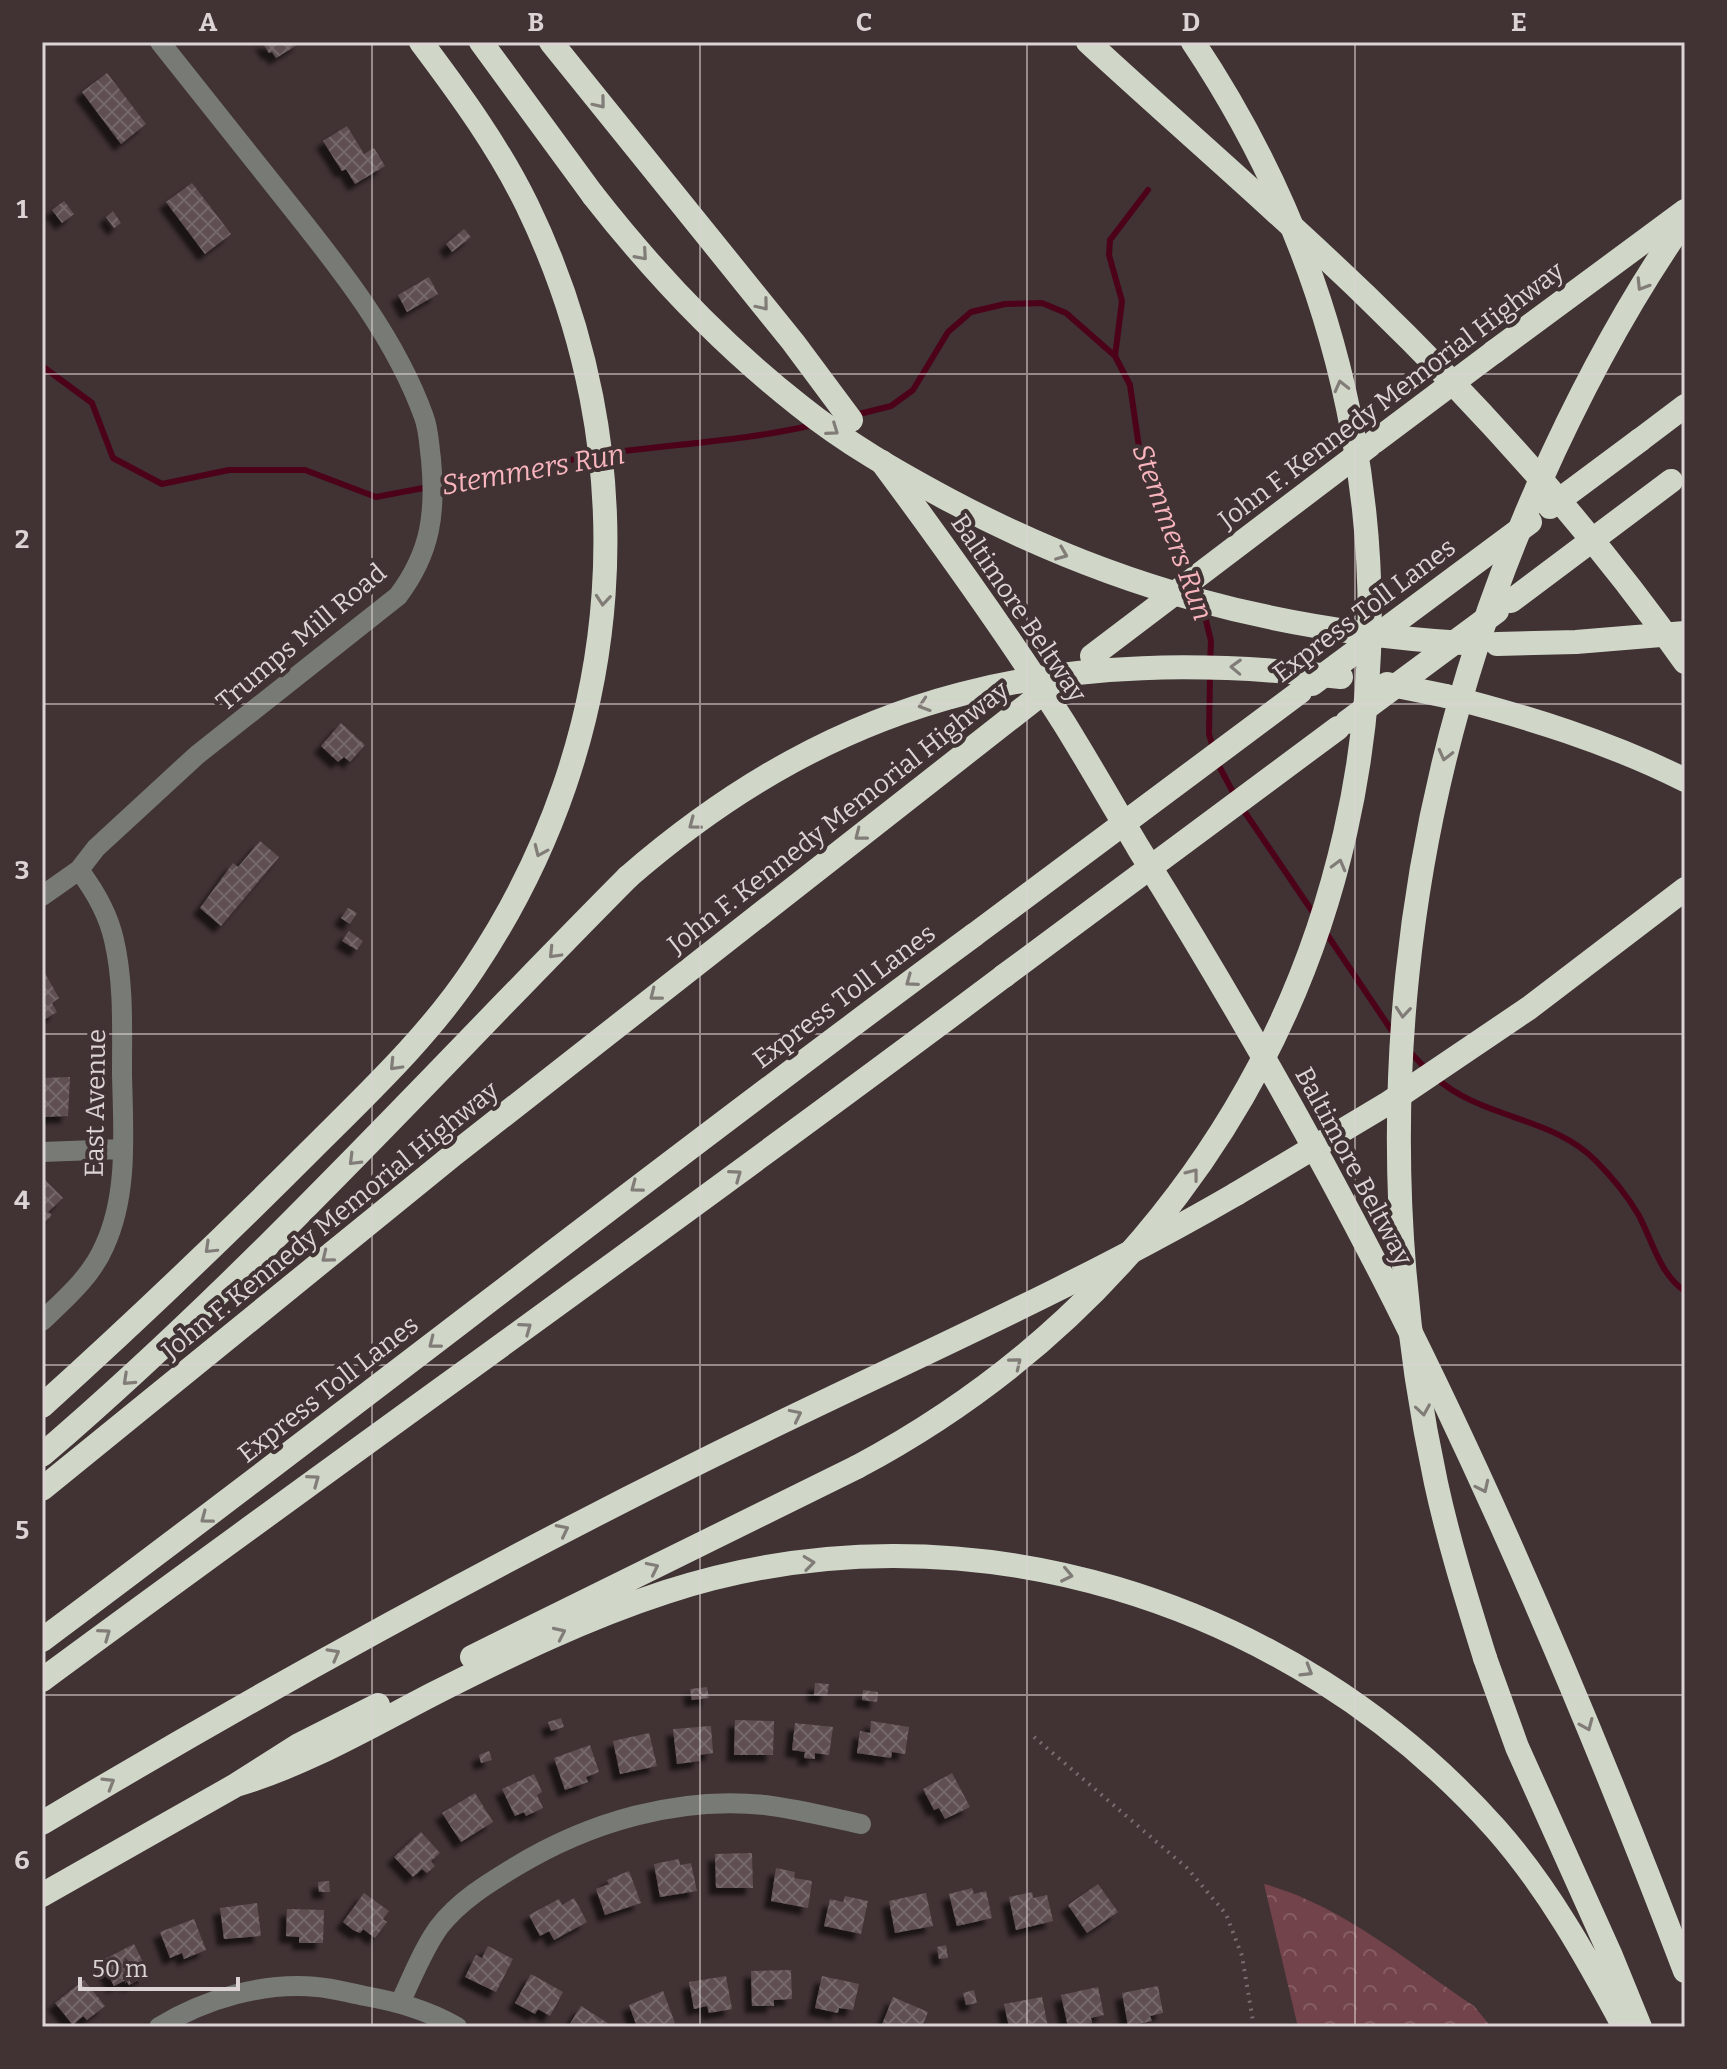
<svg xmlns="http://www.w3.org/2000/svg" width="1727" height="2069" viewBox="0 0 1727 2069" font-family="Bitter,serif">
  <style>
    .forest { fill: url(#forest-crowns) }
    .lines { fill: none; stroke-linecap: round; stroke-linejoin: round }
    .stream { stroke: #4c031a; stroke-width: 6 }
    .building { fill: url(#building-cross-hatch); filter: url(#shadow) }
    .path { stroke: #796c6e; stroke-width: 4; stroke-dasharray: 2 6; stroke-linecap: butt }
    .minor { stroke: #777a75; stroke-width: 20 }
    .highway { stroke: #d0d7c9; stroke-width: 24 }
    .highway-bridge { stroke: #d0d7c9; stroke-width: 24 }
    .oneway { stroke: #817c77 }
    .grid { fill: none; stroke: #dcd3d4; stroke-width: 2; stroke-opacity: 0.55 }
    .labels { text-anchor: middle; stroke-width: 8; stroke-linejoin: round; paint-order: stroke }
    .street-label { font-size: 26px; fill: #dcd3d4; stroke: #413234 }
    .water-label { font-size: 28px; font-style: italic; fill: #f9b5be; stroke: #413234 }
    .neatline { fill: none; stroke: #dcd3d4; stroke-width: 3 }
    .grid-label { font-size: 26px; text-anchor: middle; font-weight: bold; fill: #dcd3d4 }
  </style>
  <defs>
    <pattern id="forest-crowns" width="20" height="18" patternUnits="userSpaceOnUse" patternTransform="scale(2)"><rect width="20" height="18" fill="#72434a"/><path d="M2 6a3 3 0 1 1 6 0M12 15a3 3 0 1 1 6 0" fill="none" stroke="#865d63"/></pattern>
    <pattern id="building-cross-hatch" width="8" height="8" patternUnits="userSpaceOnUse" patternTransform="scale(2)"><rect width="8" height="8" fill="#5f4f51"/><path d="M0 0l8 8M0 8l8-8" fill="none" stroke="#756769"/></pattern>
    <filter id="shadow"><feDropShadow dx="-7" dy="7" stdDeviation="2" flood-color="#0009"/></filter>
  </defs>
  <rect width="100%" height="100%" fill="#413234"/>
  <path class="forest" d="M1264,1884C1340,1904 1408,1962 1474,2006L1491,2027H1298Z"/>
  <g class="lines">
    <path class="stream" d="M1115,356L1122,301L1109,255L1110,240L1148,190
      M42,366L92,403L113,458L162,484L229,470H305L376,497L591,456
      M855,415L891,406L913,390L948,332L971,312L1005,304L1042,303L1066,313L1115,356L1130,385L1140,454L1154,497L1172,524L1192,571
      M602,454C673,444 744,441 813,425
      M1203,608L1211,641L1210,664
      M1210,675L1209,734L1213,748
      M1217,762L1236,798
      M1242,808L1312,911
      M1320,924L1394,1034
      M1410,1052L1427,1070
      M1435,1077C1481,1119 1552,1116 1596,1161C1612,1177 1626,1194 1638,1214C1652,1239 1659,1274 1685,1291"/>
  </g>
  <path class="building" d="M262,42H302L276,58L272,52L269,53Z
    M107,73L146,124L121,144L82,92Z
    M347,126L364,154L374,148L385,166L355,184L346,169L342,171L323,141Z
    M192,183L231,234L205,254L166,202Z
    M64,201L74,214L62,223L52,210Z
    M113,211L121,223L114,228L106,217Z
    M464,229L471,237L452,252L446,244Z
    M429,277L438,294L407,312L398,295Z
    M341,723L365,745L350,762L344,757L338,762L321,746Z
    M260,841L279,857L221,926L200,908L233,863L238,867Z
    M348,908L357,913L350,924L341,918Z
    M349,931L363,941L357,950L342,941Z
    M42,968L59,998L52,1003L57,1012L42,1021Z
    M70,1077L68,1116L42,1117V1078Z
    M42,1177L63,1198L48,1212L52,1215L42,1225Z
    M815,1683L829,1684L827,1696L814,1695Z
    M707,1687L709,1698L692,1700L690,1689Z
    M863,1690L878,1692L877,1702L862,1700Z
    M561,1718L564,1727L551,1731L548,1722Z
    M735,1720L774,1721L773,1755H734Z
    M871,1721L909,1727L905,1754L892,1752L891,1758L857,1753L860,1731L870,1733Z
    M795,1723L833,1727L829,1755L815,1753V1759L804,1758L805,1752L792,1750Z
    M711,1726L713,1753L700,1755V1761L677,1764L673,1729Z
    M649,1733L657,1766L620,1774L613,1741Z
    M590,1745L599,1772L586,1777L588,1782L565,1790L554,1758Z
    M489,1751L492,1760L481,1763L479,1755Z
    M952,1773L970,1807L945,1819L939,1808L934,1810L923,1789Z
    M534,1774L542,1792L537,1795L543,1808L526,1816L524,1812L515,1816L502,1789Z
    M475,1793L493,1822L461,1842L442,1813Z
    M421,1832L440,1853L431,1861L435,1866L427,1873L422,1869L413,1877L394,1857Z
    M752,1853L753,1888H716L715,1854Z
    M679,1859L680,1865L691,1863L697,1891L660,1897L654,1864Z
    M776,1868L795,1872L794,1878L812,1881L808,1908L771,1901Z
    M629,1871L641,1903L605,1915L596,1889L609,1884L607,1880Z
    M329,1881L330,1892H319L318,1882Z
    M1098,1884L1118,1912L1087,1933L1068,1905Z
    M972,1888L974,1894L986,1891L992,1918L957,1926L949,1894Z
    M1032,1892L1033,1898L1047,1895L1053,1921L1016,1930L1009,1897Z
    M364,1893L389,1911L383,1919L387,1922L375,1938L363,1929L360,1933L353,1930L343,1922Z
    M926,1893L933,1926L895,1933L889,1901Z
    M845,1896L868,1901L861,1934L824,1926L830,1899L843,1902Z
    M574,1898L587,1922L554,1940L549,1931L540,1936L529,1915L559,1899L562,1905Z
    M257,1903L261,1936L224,1939L220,1908Z
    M287,1909L324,1910L323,1943H299V1937L286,1936Z
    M194,1919L206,1950L184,1959L182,1953L170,1958L160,1932Z
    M134,1944L149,1974L129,1985L126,1980L114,1986L101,1961Z
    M946,1945L948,1958L939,1959L937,1947Z
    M488,1946L513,1959L496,1992L465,1977L476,1955L482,1958Z
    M791,1970L792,1999L774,2000V2006H752L751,1971Z
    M531,1974L563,1992L550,2016L538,2009L535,2014L515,2003Z
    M726,1976L732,2009L709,2013L707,2006L694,2009L689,1982Z
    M822,1976L859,1984L853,2010L839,2008L838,2013L815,2008Z
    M84,1980L105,2006L87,2020L83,2016L73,2025L55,2003Z
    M1158,1986L1163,2013L1150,2016L1152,2021L1128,2026L1122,1993Z
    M1098,1987L1104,2015L1091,2018L1092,2023L1068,2027L1061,1995Z
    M974,1990L977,2003L966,2005L963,1993Z
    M663,1991L675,2023L665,2027H637L629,2005Z
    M893,1997L928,2012L922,2027H881Z
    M1042,1997L1048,2027H1009L1004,2004Z
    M581,2006L614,2027H568Z"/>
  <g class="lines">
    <path class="path" d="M1034,1737L1187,1868L1226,1914L1242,1956L1254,2027"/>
    <path class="minor" d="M42,896L79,870L96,848L197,755L398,596C431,552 436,513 431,459C429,445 429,431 424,417C396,339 343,272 292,208C248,152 204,97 160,42
      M42,1152L122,1149
      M42,1321C65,1299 91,1277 104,1247C129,1194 123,1130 122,1073C122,1029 124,983 114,940C108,913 95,891 79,870
      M400,2003C412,1978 423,1949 439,1927C459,1901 487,1884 515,1867C589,1822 678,1796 765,1805C797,1809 829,1817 861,1824
      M159,2027C205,1999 262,1982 317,1987C332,1988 349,1993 365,1996C398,2002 427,2010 457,2027"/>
    <path class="highway" d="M481,42L593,195
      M551,42L793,342L851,420
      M1088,42C1180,127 1276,209 1366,296C1482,408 1592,530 1685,662
      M1494,352L1685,211
      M1640,440L1685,406
      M882,462C945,547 1007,633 1064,723C1090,765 1114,807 1139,849C1230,995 1316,1145 1394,1299C1504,1517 1598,1743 1685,1971
      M1092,656L1369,446
      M1312,684L1530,522
      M1446,696C1528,717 1609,742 1685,780
      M1347,722L1497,611
      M1387,1104L1529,1008L1685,889
      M42,1406C134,1323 224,1237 312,1149C369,1092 429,1036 474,968C628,737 648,455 527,205C498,146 460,94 421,42
      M42,1455C251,1276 434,1072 628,877
      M42,1489L453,1155L1035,699
      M42,1640C355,1407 660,1166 974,935
      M472,1657L857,1467
      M1485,1658L1517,1747L1611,1956L1640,2027
      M42,1680C362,1444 686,1215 1004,976
      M236,1785C307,1764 369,1727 435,1693C510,1655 586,1618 666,1592C963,1495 1292,1600 1496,1829C1548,1888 1587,1958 1624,2027
      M42,1823C258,1694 477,1573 702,1461C880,1372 1064,1294 1236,1194
      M42,1895L236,1785L299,1745L378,1705"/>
    <path class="highway-bridge" d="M593,195C654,273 722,345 800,406C846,443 897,472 949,500C1114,588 1276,631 1463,643
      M1374,442L1494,352
      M1550,507L1640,440
      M1511,601L1671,481
      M1497,644L1576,642L1685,633
      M1387,684L1446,696
      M1035,699L1067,675
      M628,877C846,688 1061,645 1341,677
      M974,935L1300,692
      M1004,976L1338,728
      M1236,1194L1385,1105
      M857,1467C1384,1186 1520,531 1193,42
      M1485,1658C1467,1600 1449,1543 1436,1483C1363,1144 1398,801 1539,484C1580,392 1627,303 1685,220"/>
  </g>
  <defs><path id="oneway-chevron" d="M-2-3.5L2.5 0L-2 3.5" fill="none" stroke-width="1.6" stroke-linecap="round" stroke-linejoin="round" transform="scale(2)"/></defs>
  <g class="oneway">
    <use href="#oneway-chevron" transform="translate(600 103) rotate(51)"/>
    <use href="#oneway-chevron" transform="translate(642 255) rotate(49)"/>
    <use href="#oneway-chevron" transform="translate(1642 285) rotate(122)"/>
    <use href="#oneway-chevron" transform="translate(763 305) rotate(51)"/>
    <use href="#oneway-chevron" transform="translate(1341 386) rotate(-104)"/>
    <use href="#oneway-chevron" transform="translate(833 430) rotate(35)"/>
    <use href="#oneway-chevron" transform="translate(1062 554) rotate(22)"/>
    <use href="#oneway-chevron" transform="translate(603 600) rotate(95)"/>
    <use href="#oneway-chevron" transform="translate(1236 667) rotate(-178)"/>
    <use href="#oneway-chevron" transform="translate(924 705) rotate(162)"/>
    <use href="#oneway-chevron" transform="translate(1445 755) rotate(104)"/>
    <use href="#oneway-chevron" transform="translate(694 824) rotate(143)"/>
    <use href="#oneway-chevron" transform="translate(860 835) rotate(142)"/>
    <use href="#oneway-chevron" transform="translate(540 851) rotate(114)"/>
    <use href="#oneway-chevron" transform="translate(1339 865) rotate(-75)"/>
    <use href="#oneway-chevron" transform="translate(554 953) rotate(134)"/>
    <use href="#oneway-chevron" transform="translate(911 981) rotate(144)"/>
    <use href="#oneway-chevron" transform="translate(655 995) rotate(142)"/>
    <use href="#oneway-chevron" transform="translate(1403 1012) rotate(95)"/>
    <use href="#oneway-chevron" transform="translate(395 1065) rotate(134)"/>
    <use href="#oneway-chevron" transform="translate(354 1160) rotate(135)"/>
    <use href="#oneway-chevron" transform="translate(1193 1174) rotate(-52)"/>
    <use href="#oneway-chevron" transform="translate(736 1175) rotate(-36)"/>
    <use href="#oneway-chevron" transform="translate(636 1187) rotate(143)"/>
    <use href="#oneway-chevron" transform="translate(210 1248) rotate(136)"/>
    <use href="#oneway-chevron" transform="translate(327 1257) rotate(141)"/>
    <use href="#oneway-chevron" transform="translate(526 1328) rotate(-36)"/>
    <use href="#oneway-chevron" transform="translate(434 1343) rotate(142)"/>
    <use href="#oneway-chevron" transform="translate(1016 1363) rotate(-39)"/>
    <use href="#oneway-chevron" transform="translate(128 1380) rotate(137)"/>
    <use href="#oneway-chevron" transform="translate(1423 1410) rotate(81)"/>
    <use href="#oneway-chevron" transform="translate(796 1415) rotate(-26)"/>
    <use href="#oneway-chevron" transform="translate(314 1480) rotate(-36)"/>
    <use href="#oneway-chevron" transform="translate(1483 1487) rotate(65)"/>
    <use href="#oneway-chevron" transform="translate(206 1518) rotate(143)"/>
    <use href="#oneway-chevron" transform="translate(563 1530) rotate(-27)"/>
    <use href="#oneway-chevron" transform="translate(809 1563) rotate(-7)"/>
    <use href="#oneway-chevron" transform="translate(653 1568) rotate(-26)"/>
    <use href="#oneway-chevron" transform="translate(1067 1575) rotate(12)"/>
    <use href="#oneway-chevron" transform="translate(560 1633) rotate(-25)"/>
    <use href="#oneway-chevron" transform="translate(105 1634) rotate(-36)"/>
    <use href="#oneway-chevron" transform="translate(334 1654) rotate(-29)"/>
    <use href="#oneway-chevron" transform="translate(1307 1671) rotate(31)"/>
    <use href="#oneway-chevron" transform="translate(1587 1725) rotate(67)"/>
    <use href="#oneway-chevron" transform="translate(109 1783) rotate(-31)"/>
  </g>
  <path class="grid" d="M372,42V2027M700,42V2027M1027,42V2027M1355,42V2027M42,374H1685M42,704H1685M42,1034H1685M42,1365H1685M42,1695H1685"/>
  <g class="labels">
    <g class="street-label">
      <text transform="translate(1391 395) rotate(-37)" y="9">John F. Kennedy Memorial Highway</text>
      <text transform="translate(1019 608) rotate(56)" y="9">Baltimore Beltway</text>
      <text transform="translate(1364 610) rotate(-37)" y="9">Express Toll Lanes</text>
      <text transform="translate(301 637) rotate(-40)" y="9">Trumps Mill Road</text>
      <text transform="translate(838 817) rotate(-38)" y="9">John F. Kennedy Memorial Highway</text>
      <text transform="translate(844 996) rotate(-37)" y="9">Express Toll Lanes</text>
      <text transform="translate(95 1103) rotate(-89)" y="9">East Avenue</text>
      <text transform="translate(1354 1166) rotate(62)" y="9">Baltimore Beltway</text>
      <text transform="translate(330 1220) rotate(-39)" y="9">John F. Kennedy Memorial Highway</text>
      <text transform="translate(328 1389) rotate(-38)" y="9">Express Toll Lanes</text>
    </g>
    <g class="water-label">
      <text transform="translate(533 469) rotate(-10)" y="10">Stemmers Run</text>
      <text transform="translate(1173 532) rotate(70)" y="10">Stemmers Run</text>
    </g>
  </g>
  <rect width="1727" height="2069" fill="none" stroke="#413234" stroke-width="88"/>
  <path d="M80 1977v12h158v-12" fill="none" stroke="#dcd3d4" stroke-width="4"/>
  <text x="92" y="1977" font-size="24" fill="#dcd3d4" stroke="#413234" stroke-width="6" paint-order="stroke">50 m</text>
  <rect x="44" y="44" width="1639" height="1981" class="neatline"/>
  <g class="grid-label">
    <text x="208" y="31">A</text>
    <text x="536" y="31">B</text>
    <text x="864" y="31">C</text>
    <text x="1191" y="31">D</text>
    <text x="1519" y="31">E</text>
    <text x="22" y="218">1</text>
    <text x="22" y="548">2</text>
    <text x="22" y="879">3</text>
    <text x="22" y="1209">4</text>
    <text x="22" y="1539">5</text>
    <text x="22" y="1869">6</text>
  </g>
</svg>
